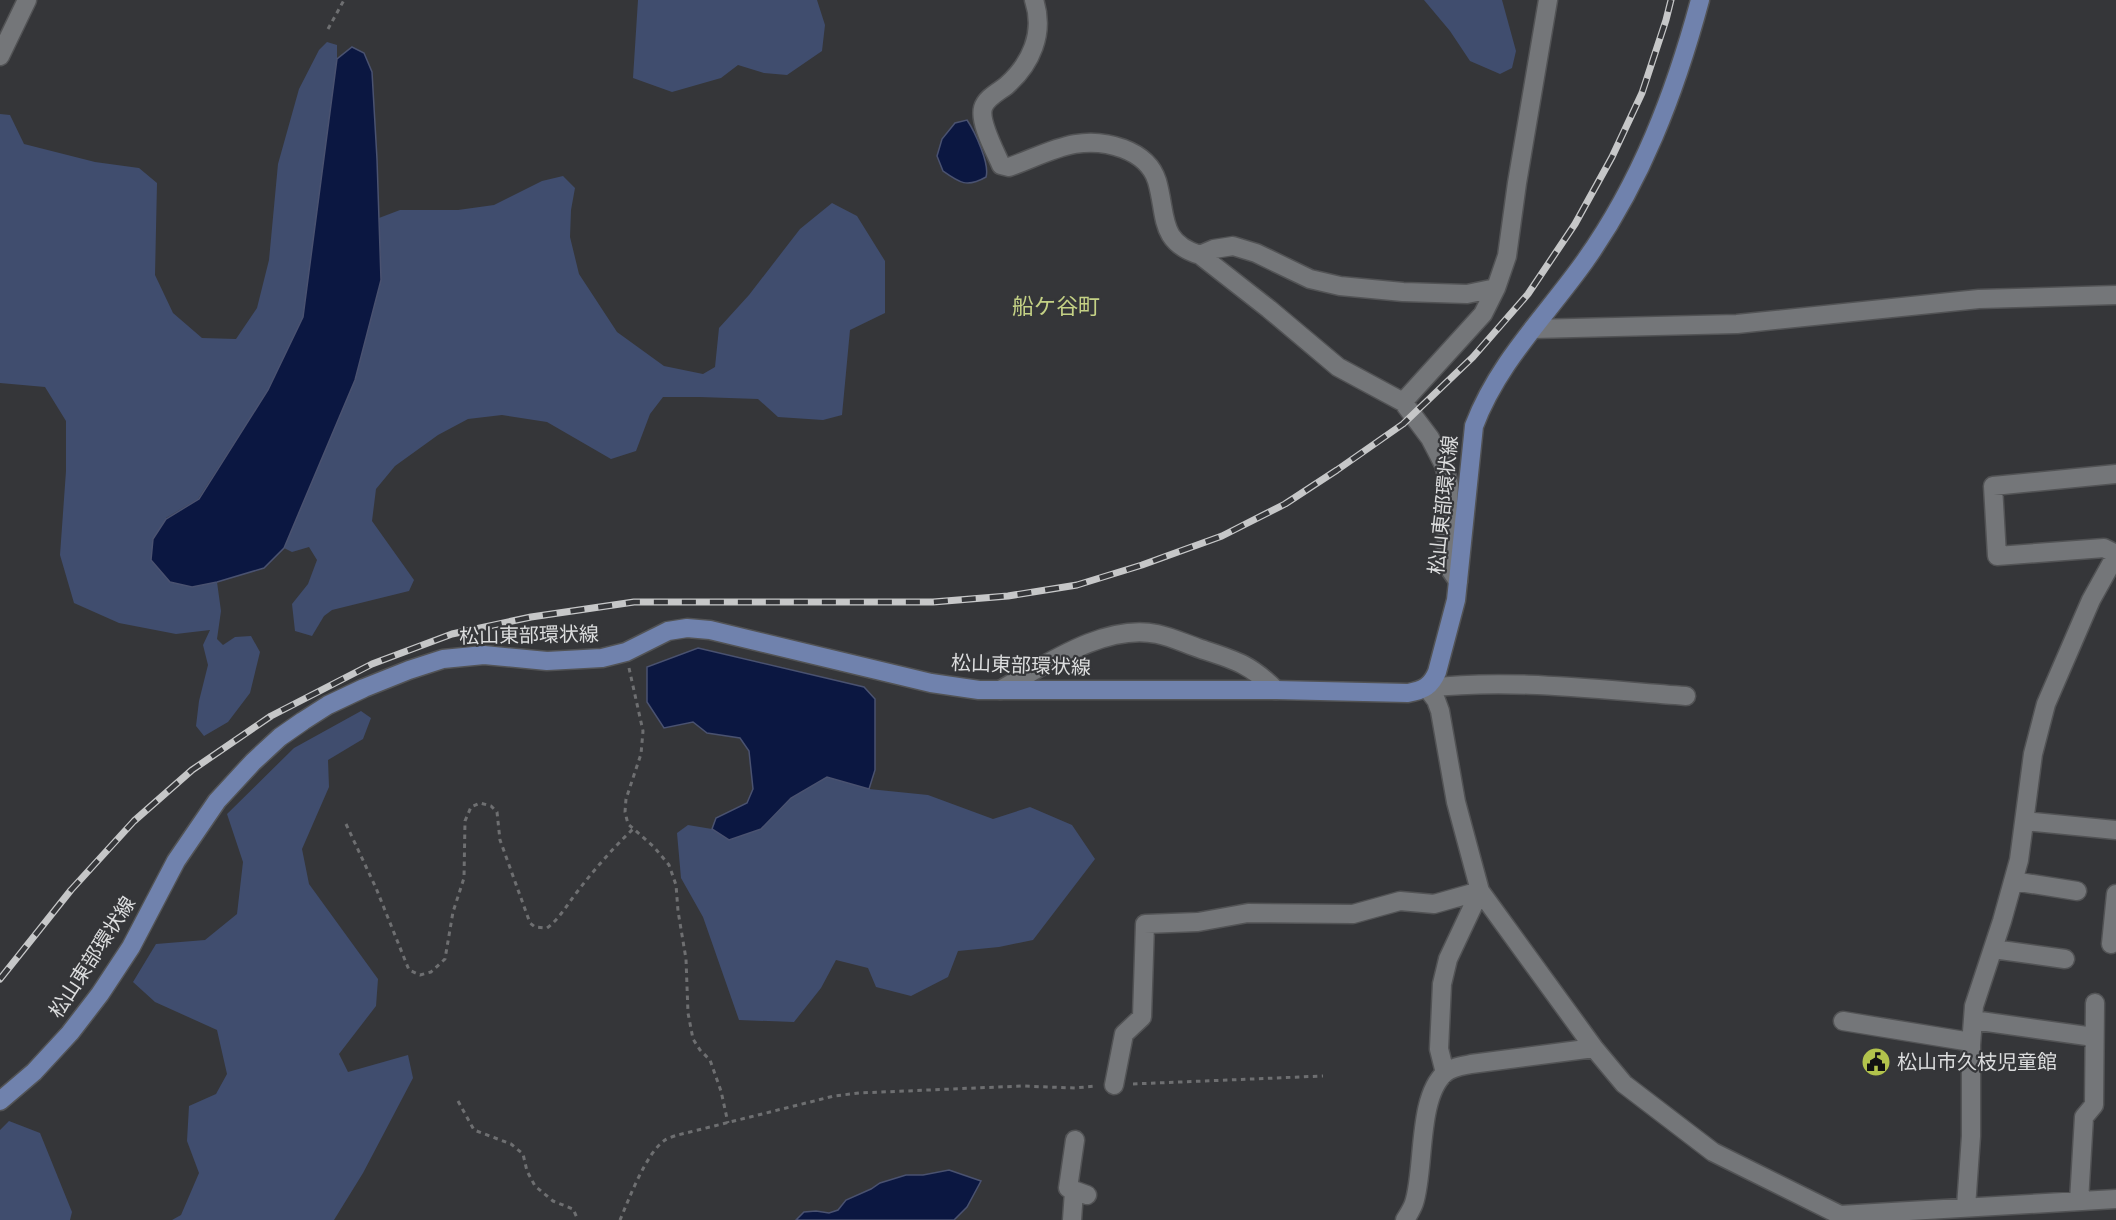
<svg xmlns="http://www.w3.org/2000/svg" width="2116" height="1220" viewBox="0 0 2116 1220" font-family="'DM Sans','Noto Sans JP',sans-serif">
  <style>
    .green { fill: #404d6e }
    .water { fill: #0b1741; stroke: #4a5270; stroke-width: 1.5 }
    .lines { fill: none; stroke-linecap: round; stroke-linejoin: round }
    .minor-casing { stroke: #525355; stroke-width: 21 }
    .primary-casing { stroke: #525355; stroke-width: 21 }
    .path { stroke: #6e6f71; stroke-width: 3; stroke-dasharray: 4.5 4.5; stroke-linecap: butt }
    .minor { stroke: #747679; stroke-width: 18 }
    .primary { stroke: #7082ad; stroke-width: 18 }
    .rail-casing { stroke: #c6c7c8; stroke-width: 7 }
    .rail { stroke: #353639; stroke-width: 4.5; stroke-dasharray: 14; stroke-linecap: butt }
    .labels { text-anchor: middle; stroke-width: 4.5; stroke-linejoin: round; paint-order: stroke }
    .street-label { font-size: 20px; fill: #dcddde; stroke: #353639 }
    .poi-label { font-size: 20px; fill: #dcddde; stroke: #353639; text-anchor: start }
    .quarter-label { font-size: 22px; fill: #c4d185; stroke: #353639 }
  </style>
  <rect width="100%" height="100%" fill="#353639"/>
  <path class="green" d="M638,0H817L825,25L822,51L787,75L764,73L738,65L721,78L672,92L633,78Z
    M1424,0H1502L1516,51L1512,68L1500,74L1470,61L1450,31Z
    M327,42L337,45V59L303,317L268,390L198,499L166,518L192,587L217,582L221,611L217,639L223,645L235,637L251,636L260,652L250,693L228,722L204,736L196,726L199,701L208,665L203,645L210,630L176,634L119,623L74,603L60,555L66,471V421L45,387L0,383V114L10,115L24,144L95,162L139,168L157,183L155,275L173,313L202,338L236,339L257,308L269,260L278,164L299,89L319,50Z
    M563,176L575,188L571,210L570,237L579,274L617,332L664,366L703,374L715,367L719,328L749,295L800,229L832,203L857,216L885,261V313L850,330L842,415L823,420L778,417L758,399L700,397H663L650,414L636,451L611,459L547,422L502,415L468,419L438,435L395,466L376,489L372,521L414,580L409,591L332,610L324,616L312,636L295,631L292,604L308,584L317,560L309,547L292,552L284,548L355,380L381,280L379,218L400,210H458L494,205L542,181Z
    M361,711L371,718L363,739L328,760L329,787L302,849L309,884L378,979L376,1006L339,1054L348,1072L408,1055L413,1078L363,1173L334,1220H172L181,1215L199,1173L187,1141L189,1106L216,1094L227,1074L217,1030L155,1002L133,982L156,944L205,940L237,914L243,862L227,814L294,748Z
    M827,777L869,789L928,795L993,819L1030,807L1072,825L1095,859L1033,940L999,947L958,951L948,977L911,996L876,987L868,968L836,960L821,988L794,1022L739,1020L703,917L681,878L677,833L688,825L712,829L729,840L760,829L791,798Z
    M9,1121L40,1133L72,1212L70,1220H0V1130Z"/>
  <path class="water" d="M352,47L364,53L372,72L377,159L381,280L355,380L284,548L264,568L217,582L192,587L170,582L151,560L153,539L166,519L199,499L268,390L303,317L337,59Z
    M967,120C975,132 990,164 986,177C967,188 960,183 943,171L937,156L942,139L955,123Z
    M698,648L864,687L875,699V770L869,789L827,777L791,798L761,829L729,840L712,829L716,818L747,803L753,789L749,751L740,738L707,733L693,722L664,728L647,702V667Z
    M949,1170L981,1181L967,1207L954,1220H796L804,1212L816,1211L829,1213L838,1210L846,1200L871,1189L880,1183L906,1175H923Z"/>
  <g class="lines">
    <g class="minor-casing">
      <path id="minor" d="M1034,0C1045,33 1031,64 1006,86C998,92 986,98 983,108C979,122 995,151 1001,165L1009,167C1030,160 1052,148 1075,144C1104,139 1147,149 1157,181C1167,215 1158,242 1200,255L1214,249L1233,246L1256,253L1310,279L1340,286L1403,292L1467,294L1496,288
        M0,56L27,0
        M1200,255L1269,309L1338,367L1403,402
        M1533,329L1737,324L1979,299L2116,295
        M2116,474L1993,486L1997,556L2104,548L2116,554
        M1458,581L1445,562L1449,485L1444,465L1430,438L1403,402L1483,314L1496,288L1507,256L1517,183L1548,0
        M1000,690C1044,666 1104,623 1157,634C1172,637 1186,644 1201,649C1235,660 1250,664 1276,690
        M1686,696C1600,690 1512,678 1427,688L1436,700L1440,711L1456,802L1480,891L1594,1048L1624,1084L1713,1152L1840,1215L2116,1199
        M2025,821L2116,830
        M2013,881L2077,891
        M2111,944L2116,894
        M1993,949L2065,959
        M1973,1020L2094,1037
        M1843,1021L1971,1042
        M1445,1073L1439,1049L1442,984L1448,959L1480,891
        M1114,1085L1124,1034L1142,1017L1145,924L1198,922L1248,913L1353,914L1400,901L1434,904L1480,891
        M1075,1140L1068,1188L1087,1195
        M2079,1201L2084,1117L2094,1105L2095,1003
        M1966,1207L1971,1136V1045L1974,1006L2002,921L2019,860L2033,754L2046,704L2091,600L2116,555
        M1072,1220L1074,1191
        M1405,1220C1408,1215 1412,1209 1414,1203C1425,1170 1417,1097 1445,1073C1452,1067 1462,1066 1471,1064L1594,1048"/>
    </g>
    <g class="primary-casing">
      <path id="primary" d="M0,1101L34,1072L70,1033L100,994L131,947L176,861L217,801L253,762L280,737L303,721L328,705L364,688L409,670L443,659L484,655L547,661L602,658L626,652L668,631L687,628L710,630L931,683L979,690H1276L1408,693C1424,690 1431,686 1437,672L1456,600L1458,581L1474,426C1498,362 1546,316 1585,261C1641,182 1675,93 1700,0"/>
    </g>
    <path class="path" d="M328,29L344,0
      M629,668L643,731L641,754L626,799L625,812L628,824L654,847L669,865L676,885L678,911L686,959L688,1013L693,1039L700,1050L710,1060L721,1091L728,1123
      M346,824L376,888L409,970L420,975L431,972L445,959L453,912L464,878L465,821L471,807L480,803L491,806L497,812L500,840L530,923L535,927L547,928C560,918 567,905 577,892C594,870 612,849 633,829
      M1133,1084L1323,1076
      M458,1101L474,1130L511,1144L523,1154L527,1171L535,1186L553,1201L573,1209L578,1220
      M620,1220C629,1199 646,1153 665,1140C668,1138 674,1136 678,1135L834,1096L859,1093L1022,1086L1075,1088L1096,1086"/>
    <use href="#minor" class="minor"/>
    <use href="#primary" class="primary"/>
    <g class="rail-casing">
      <path id="rail" d="M0,979L71,890L134,821L192,770L271,716L372,664L452,634L531,617L634,602H933L1008,596L1077,585L1142,565L1222,536L1285,504L1337,470L1403,424L1473,357L1528,294L1575,224L1612,157L1642,93L1666,20L1671,0"/>
    </g>
    <use href="#rail" class="rail"/>
  </g>
  <defs>
    <g id="civic-disc" transform="scale(1.5)"><circle r="9.5" fill="#b2c34c" stroke="#353639"/><path d="M-.6-6.5H3V-4.5H.6V-3L4-1V1h2V6H-6V1h2V-1L-.6-3ZM-1.2 2.5V6h2.4V2.5Z" fill="#111"/></g>
  </defs>
  <g fill-rule="evenodd">
    <use href="#civic-disc" x="1876" y="1062"/>
  </g>
  <g class="labels">
    <g class="street-label">
      <text transform="translate(1443 505) rotate(-84)" y="7">松山東部環状線</text>
      <text transform="translate(529 635) rotate(-1)" y="7">松山東部環状線</text>
      <text transform="translate(1021 665) rotate(2)" y="7">松山東部環状線</text>
      <text transform="translate(92 957) rotate(-57)" y="7">松山東部環状線</text>
    </g>
    <g class="poi-label">
      <text x="1897" y="1069">松山市久枝児童館</text>
    </g>
    <g class="quarter-label">
      <text x="1056" y="314">船ケ谷町</text>
    </g>
  </g>
</svg>
